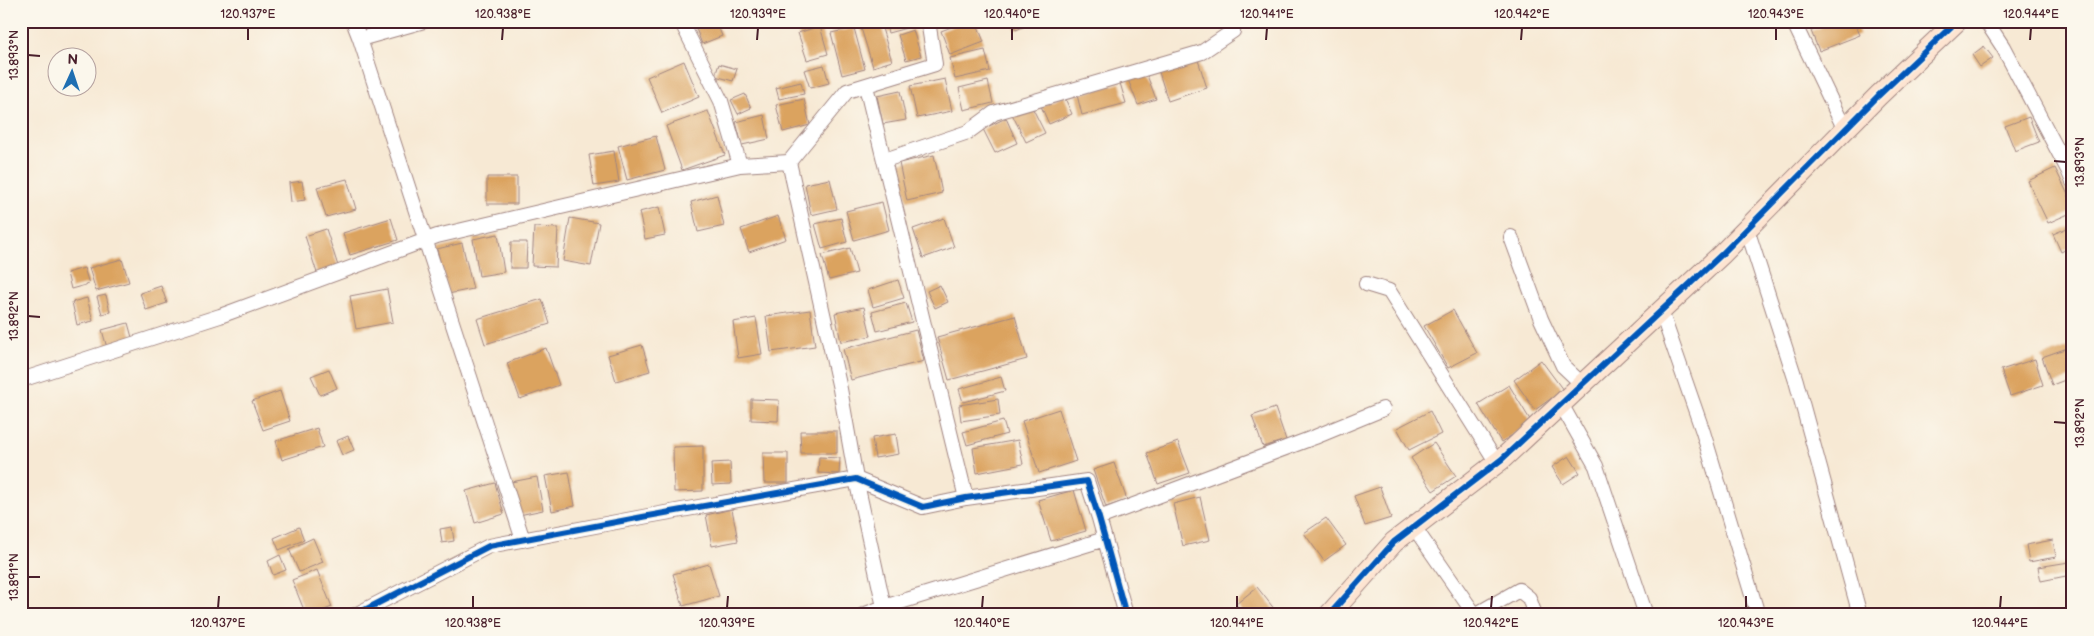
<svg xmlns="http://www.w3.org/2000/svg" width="2094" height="636" viewBox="0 0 2094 636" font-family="'Balsamiq Sans',sans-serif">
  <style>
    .building { fill: #dba35e }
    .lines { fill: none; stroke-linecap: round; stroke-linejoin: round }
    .street-casing { stroke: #a08480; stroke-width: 16 }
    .secondary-casing { stroke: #a08480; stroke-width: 22 }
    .street { stroke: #fff; stroke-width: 14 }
    .secondary { stroke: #fde4d1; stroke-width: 20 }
    .cycleway-casing { stroke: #fbf7ec; stroke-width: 9 }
    .cycleway { stroke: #0057b8; stroke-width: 6 }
    .ticks { fill: none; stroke: #4a1f2b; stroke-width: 2 }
    .neatline { fill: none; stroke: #4a1f2b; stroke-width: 2 }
    .ticks-label { font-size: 12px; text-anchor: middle; fill: #4a1f2b }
  </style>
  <rect width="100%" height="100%" fill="#fbf7ec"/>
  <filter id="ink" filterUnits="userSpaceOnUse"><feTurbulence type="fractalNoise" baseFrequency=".02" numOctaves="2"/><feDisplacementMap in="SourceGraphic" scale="10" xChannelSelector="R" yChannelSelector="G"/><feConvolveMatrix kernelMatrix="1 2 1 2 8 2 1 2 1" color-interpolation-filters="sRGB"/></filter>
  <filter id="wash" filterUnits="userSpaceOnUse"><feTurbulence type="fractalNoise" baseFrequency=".0096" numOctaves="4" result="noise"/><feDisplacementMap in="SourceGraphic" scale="20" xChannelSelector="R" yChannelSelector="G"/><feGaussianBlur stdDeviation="1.12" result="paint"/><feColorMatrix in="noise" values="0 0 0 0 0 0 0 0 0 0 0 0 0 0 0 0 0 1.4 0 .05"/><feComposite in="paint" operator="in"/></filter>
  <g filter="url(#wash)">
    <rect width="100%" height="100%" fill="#f7e9d4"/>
    <g id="blocks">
      <path class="building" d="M693,21H716L722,36L702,44Z
        M885,21H917L918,25L888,33Z
        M967,21H976L984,42L950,55L941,31Z
        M1012,21H1037L1016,30Z
        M1837,21H1854L1860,35L1819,51L1811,31Z
        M880,22L892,61L873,67L861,28Z
        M820,26L828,54L807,60L798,33Z
        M854,28L865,69L842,75L831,33Z
        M913,30L921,56L906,60L898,35Z
        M1984,46L1993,58L1980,67L1972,55Z
        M985,50L990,71L955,79L950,58Z
        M1197,57L1207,88L1168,101L1158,69Z
        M684,61L699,97L662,113L647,77Z
        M719,64L737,69L733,81L715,76Z
        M824,65L829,83L810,88L804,70Z
        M1145,70L1156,99L1138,105L1127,77Z
        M945,79L952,111L917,118L910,86Z
        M988,81L993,103L964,110L959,88Z
        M801,82L804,94L779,99L776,88Z
        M1120,83L1126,103L1082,115L1077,95Z
        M900,91L906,120L883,124L877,96Z
        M745,94L751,108L738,114L731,100Z
        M1064,96L1072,114L1049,124L1041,106Z
        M804,99L810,125L783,132L776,105Z
        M1031,105L1045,133L1026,142L1012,114Z
        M708,111L725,155L682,170L666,126Z
        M764,115L769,139L742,145L736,122Z
        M2029,117L2039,142L2015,151L2005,126Z
        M1006,118L1017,143L995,153L983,129Z
        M656,136L665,170L627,180L618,146Z
        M614,151L619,182L594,186L589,155Z
        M934,155L942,193L907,201L899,163Z
        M2055,168L2073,205V212L2048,223L2028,181Z
        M487,177H517V204H487Z
        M347,179L356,209L326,217L317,187Z
        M830,179L837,209L811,215L805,184Z
        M302,181L305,200L291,202L289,183Z
        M717,195L724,226L698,232L691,202Z
        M882,202L889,230L854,240L846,211Z
        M659,207L665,235L645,239L639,212Z
        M778,216L786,239L749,252L741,229Z
        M391,218L398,240L350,255L343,233Z
        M570,218L599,223L591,266L563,261Z
        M841,218L847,242L822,249L815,224Z
        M944,218L954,247L923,258L913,229Z
        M2072,226L2073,246L2061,252L2053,234Z
        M534,227L558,228L556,267L532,266Z
        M326,229L339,269L318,276L305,236Z
        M498,234L504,272L479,276L473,239Z
        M511,242H527L526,268H510Z
        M462,243L473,289L448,294L437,249Z
        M850,248L857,273L829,280L822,255Z
        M122,259L129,282L96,291L89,268Z
        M84,268L89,284L71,289L67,273Z
        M898,280L904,298L873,307L868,290Z
        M940,285L948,302L935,308L927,291Z
        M161,286L167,303L146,310L140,293Z
        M387,289L393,322L356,329L350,296Z
        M106,295L110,312L102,314L97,297Z
        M87,298L93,321L77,325L72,302Z
        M542,299L550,324L485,344L477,319Z
        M906,303L912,322L877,331L872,312Z
        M864,307L871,336L841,342L835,313Z
        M810,310L815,346L771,352L766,316Z
        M1453,310L1477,353L1448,368L1424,326Z
        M1015,316L1027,359L949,380L937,337Z
        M756,318L762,354L738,358L733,322Z
        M128,323L133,341L107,348L102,330Z
        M916,330L924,361L851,380L843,349Z
        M642,345L650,371L616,381L608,355Z
        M2073,346V377L2052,385L2042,357Z
        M546,348L559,385L520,399L507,363Z
        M2035,359L2043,385L2010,396L2001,370Z
        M1541,360L1563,390L1535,410L1514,380Z
        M329,369L337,388L320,395L311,376Z
        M1001,377L1005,391L963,402L959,389Z
        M1509,385L1532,423L1501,442L1478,404Z
        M280,391L290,421L263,430L252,401Z
        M751,399L779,400L778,421L751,420Z
        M998,399L1000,415L961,421L959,405Z
        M1275,408L1286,440L1263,447L1252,416Z
        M1059,409L1076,461L1039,473L1022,421Z
        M1430,411L1441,434L1409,450L1397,428Z
        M1003,421L1007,434L967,445L963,432Z
        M317,428L323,447L282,460L276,441Z
        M800,431H837V453H801Z
        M896,434L899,454L875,458L872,438Z
        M348,436L354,450L342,455L336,441Z
        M1018,440L1023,464L977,473L973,448Z
        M1178,442L1190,473L1158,484L1147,453Z
        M1434,443L1456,476L1433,491L1411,458Z
        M703,446V491L674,492L673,447Z
        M763,453H788V483H764Z
        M1569,456L1580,473L1563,484L1552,467Z
        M819,457L840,458L839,474L818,473Z
        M730,462L731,484L712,485L711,463Z
        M1114,463L1127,500L1106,507L1093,470Z
        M569,472L575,506L552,511L545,476Z
        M537,477L543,510L519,515L511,482Z
        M495,483L504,514L475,523L466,491Z
        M1380,487L1391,518L1365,526L1354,496Z
        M1074,490L1086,531L1051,541L1038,500Z
        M1200,497L1210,540L1183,546L1173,504Z
        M732,509L738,541L712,546L706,515Z
        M1326,518L1346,545L1324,561L1304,533Z
        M299,527L304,540L279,550L274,538Z
        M452,527L454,541L442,543L440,529Z
        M313,538L323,562L299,572L289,549Z
        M2053,540L2056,557L2029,562L2026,545Z
        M280,555L286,570L273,575L268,561Z
        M2069,562L2071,575L2041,581L2038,567Z
        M709,564L719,596L683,606L673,574Z
        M317,570L332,607L312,615H306L292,580Z
        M1257,587L1279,615H1244L1236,604Z"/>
    </g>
  </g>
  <g filter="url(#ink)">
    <use href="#blocks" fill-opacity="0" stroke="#a08480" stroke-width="1"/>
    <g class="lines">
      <g class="street-casing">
        <path id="street" d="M353,21L360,39
          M424,21L360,39L523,540
          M681,21L721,101L740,165
          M1793,21L1845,130
          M1986,21L2003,47L2068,170L2073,182
          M866,86L966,498
          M885,160L968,132L994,113L1202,52L1233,31V21
          M1747,229L1796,381L1860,615
          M1511,237L1541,319L1563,366L1582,384
          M1366,284L1389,291L1497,463
          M1661,311L1703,432L1758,615
          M21,380L220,316L437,236L740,165L789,162
          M1561,404L1596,466L1646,615
          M1099,518L1315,437L1383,409
          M1414,527L1475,615
          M884,607L856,479L840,389L789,162L847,91L935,64L928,21
          M355,615L489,546L648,516L856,479L923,507L966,498L1087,481L1099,518L1126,615
          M863,615L884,607L1105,539
          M1475,615L1519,590L1529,598L1535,615"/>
      </g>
      <g class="secondary-casing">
        <path id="secondary" d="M1329,615L1394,542L1502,459L1721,255L1878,96L1957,21"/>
      </g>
      <use href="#street" class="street"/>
      <use href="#secondary" class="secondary"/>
      <g class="cycleway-casing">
        <path id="cycleway" d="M355,615L489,546L648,516L856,479L923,507L966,498L1087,481L1099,518L1126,615
          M1329,615L1394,542L1502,459L1721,255L1878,96L1957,21"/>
      </g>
      <use href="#cycleway" class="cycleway"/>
    </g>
  </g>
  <path class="ticks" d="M248,40V28M502,40L503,28M757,40L758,28M1012,40V28M1266,40L1267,28M1521,40L1522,28M1776,40V28M2030,40L2031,28M28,55L40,56M2054,161L2066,162M28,316L40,317M2054,422L2066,423M28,577H40M218,608L219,596M473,608V596M727,608L728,596M982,608L983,596M1237,608V596M1491,608L1492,596M1746,608V596M2000,608L2001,596"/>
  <rect width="2094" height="636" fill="none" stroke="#fbf7ec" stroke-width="55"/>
  <g transform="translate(72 72) rotate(3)"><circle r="24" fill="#fbf7ec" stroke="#b4a19f"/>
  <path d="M0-4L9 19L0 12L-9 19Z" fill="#1f6fb2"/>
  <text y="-8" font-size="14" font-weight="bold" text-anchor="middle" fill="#4a1f2b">N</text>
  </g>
  <rect x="28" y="28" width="2038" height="580" class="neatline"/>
  <g class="ticks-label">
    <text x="248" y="18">120.937°E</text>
    <text x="503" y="18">120.938°E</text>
    <text x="758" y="18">120.939°E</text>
    <text x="1012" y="18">120.940°E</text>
    <text x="1267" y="18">120.941°E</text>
    <text x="1522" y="18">120.942°E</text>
    <text x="1776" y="18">120.943°E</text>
    <text x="2031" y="18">120.944°E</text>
    <text transform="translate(14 55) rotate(-90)" y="4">13.893°N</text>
    <text transform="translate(2080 162) rotate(-90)" y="4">13.893°N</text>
    <text transform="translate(14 316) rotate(-90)" y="4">13.892°N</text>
    <text transform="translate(2080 423) rotate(-90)" y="4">13.892°N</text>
    <text transform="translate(14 577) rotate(-90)" y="4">13.891°N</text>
    <text x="218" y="627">120.937°E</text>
    <text x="473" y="627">120.938°E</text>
    <text x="727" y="627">120.939°E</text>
    <text x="982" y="627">120.940°E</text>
    <text x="1237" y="627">120.941°E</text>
    <text x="1491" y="627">120.942°E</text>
    <text x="1746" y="627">120.943°E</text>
    <text x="2000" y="627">120.944°E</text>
  </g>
</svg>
